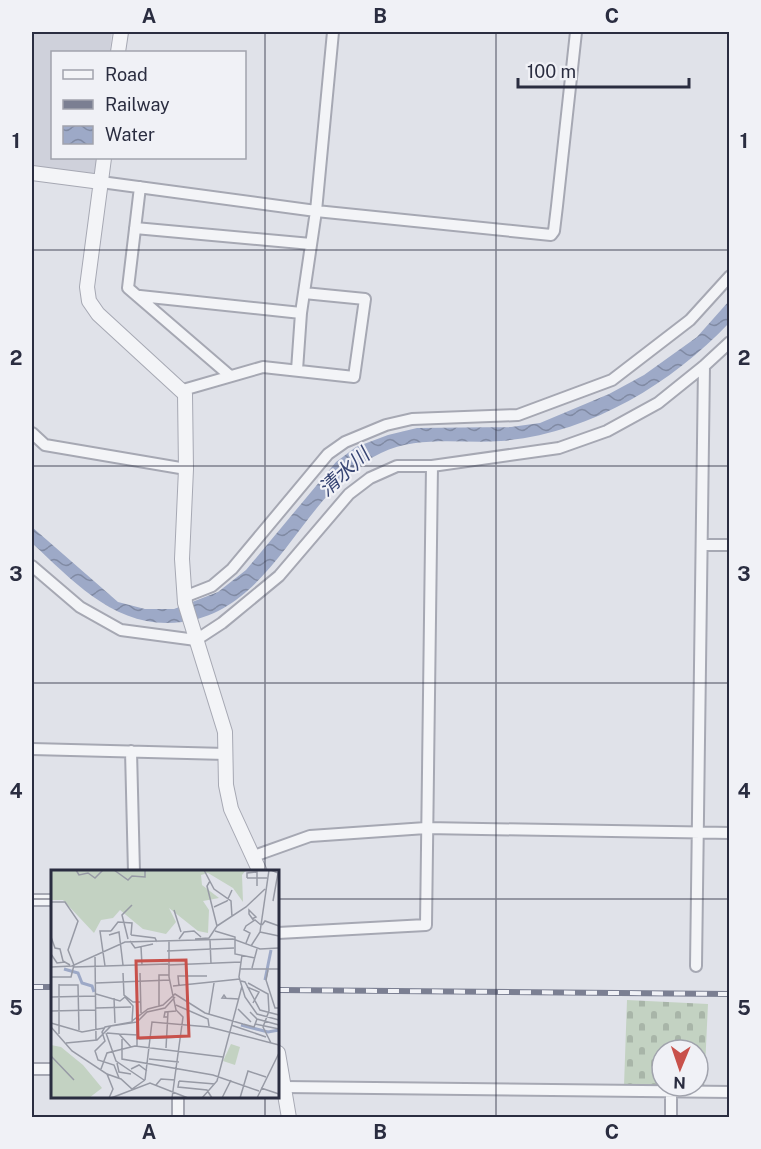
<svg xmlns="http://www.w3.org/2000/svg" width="761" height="1149" viewBox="0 0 761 1149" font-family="'Public Sans','Noto Sans JP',sans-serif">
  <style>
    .built { fill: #cfd1db }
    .cemetery { fill: url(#cemetery-stones); fill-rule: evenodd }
    .water { fill: url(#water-waves) }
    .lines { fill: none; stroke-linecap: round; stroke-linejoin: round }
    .minor-casing { stroke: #a6a8b3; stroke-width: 14 }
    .tertiary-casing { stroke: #a6a8b3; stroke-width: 16 }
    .minor { stroke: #f3f4f7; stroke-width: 10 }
    .tertiary { stroke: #f3f4f7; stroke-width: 14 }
    .rail-casing { stroke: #7b7f92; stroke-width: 6 }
    .rail { stroke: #f0f1f6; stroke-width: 4; stroke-dasharray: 11; stroke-linecap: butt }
    .grid { fill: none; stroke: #2a2d40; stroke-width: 1.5; stroke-opacity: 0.55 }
    .labels { text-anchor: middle; stroke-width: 4.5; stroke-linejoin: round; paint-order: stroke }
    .water-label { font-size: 20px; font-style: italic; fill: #364472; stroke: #f0f1f6 }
    .inset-river { fill: none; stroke: #9da9c7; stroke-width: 3 }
    .inset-road { fill: none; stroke: #979aa5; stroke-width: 1.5 }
    .view { fill: #c8514b; fill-opacity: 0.15; stroke: #c8514b; stroke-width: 3 }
    .inset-edge { fill: none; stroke: #2a2d40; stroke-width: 3 }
    .neatline { fill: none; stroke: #2a2d40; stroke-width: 2 }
    .grid-label { font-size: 20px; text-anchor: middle; font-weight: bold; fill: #2a2d40 }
  </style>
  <defs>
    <pattern id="cemetery-stones" width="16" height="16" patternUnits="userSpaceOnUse" patternTransform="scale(1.5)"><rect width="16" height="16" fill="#c3d2c2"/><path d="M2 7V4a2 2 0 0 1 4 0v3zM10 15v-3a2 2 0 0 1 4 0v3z" fill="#a8b5a8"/></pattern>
    <pattern id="water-waves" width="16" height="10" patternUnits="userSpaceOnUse" patternTransform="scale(1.5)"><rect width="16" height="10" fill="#9da9c7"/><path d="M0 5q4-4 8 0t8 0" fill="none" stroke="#808aa3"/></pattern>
  </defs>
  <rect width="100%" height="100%" fill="#e0e2e9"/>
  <path class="built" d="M32,32H112L110,52H52V158H99L97,174L32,166Z"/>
  <path class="cemetery" d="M627,1000L708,1004L704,1089L624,1086ZM662,1050H698V1086H662Z"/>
  <path class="water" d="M729,301V323C670,385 588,434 501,441C461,444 419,435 381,453C301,490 276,610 182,622C118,631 74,582 32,543V527L118,602L145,609H174L218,592L246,570L336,462L356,447L388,435L417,428L511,427L540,423L609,394L644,375L697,337Z"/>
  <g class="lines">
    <g class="minor-casing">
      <path id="minor" d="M101,182L316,211L551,235L554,231L557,206L576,32
        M140,187L128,288L229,375
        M135,228L311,244
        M140,296L301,313
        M297,370L301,313L316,211L333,32
        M183,390L263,367L354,377L365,299L304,293
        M32,433L45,445L186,469
        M703,545H730
        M32,566L80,607L121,630L196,640L222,623L279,576L349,494L370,478L397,466H432L559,448L607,431L658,403L704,366L730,342
        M184,597L212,586L232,569L328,454L345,442L386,425L412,419L518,415L612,380L690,320L730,276
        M32,749L226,754
        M131,751L134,872
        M254,856L310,836L426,828L730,833
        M32,900H52
        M278,933L426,925L432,466
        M696,966L704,366
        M32,1069H52
        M284,1087L730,1092
        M178,1118V1096
        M671,1118V1091"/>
    </g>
    <g class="tertiary-casing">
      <path id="tertiary" d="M118,52L121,32
        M104,158L87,287L89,301L98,314L185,394L186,469L182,559L185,603L225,732L226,785L231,809L260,872
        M32,173L101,182
        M278,1053L289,1118"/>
    </g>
    <use href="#minor" class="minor"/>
    <use href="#tertiary" class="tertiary"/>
    <g class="rail-casing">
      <path id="rail" d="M32,987H52
        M278,990L730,994"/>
    </g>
    <use href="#rail" class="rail"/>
  </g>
  <path class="grid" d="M265,32V872M496,32V1118M32,250H730M32,466H730M32,683H730M32,899H52M278,899H730M265,1096V1118"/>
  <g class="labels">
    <g class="water-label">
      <text transform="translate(344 472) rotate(-42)" y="7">清水川</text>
    </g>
  </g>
  <g transform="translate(51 870)">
    <rect width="228" height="228" fill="#e0e2e9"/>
    <path d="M180,174L189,177L184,195L172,191Z" fill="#c3d2c2"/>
    <path d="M0,0H195L191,5L192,32L182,18L157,3L150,5L151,15L168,28L152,31L158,40L157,63L147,61L118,38L125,52L115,64L92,59L69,40L62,48L50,50L43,63L12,30H0ZM0,175L10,177L32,195L51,218L38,228H0Z" fill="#c3d2c2"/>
    <path class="inset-river" d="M13,99L27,103L31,113L41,116L43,122M214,110L220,80M190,155L217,162L228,160"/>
    <path class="inset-road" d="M25,0L28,5L37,3L44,8L52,0M63,0L77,10L81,6L94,7V0M153,0L163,19L180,31L181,47M220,0L227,3L222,31M196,8V3L206,2V16M196,8H216M0,32H14L27,51L17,80L23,95L20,107H0M163,37L176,31L181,20M123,40L130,62M201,49L205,47L198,40V44L203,51M211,55L214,51L228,56M166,56L195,37L214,19M60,61L67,52L81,53L80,65M164,61L184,67V84L204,88M209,62L228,66M58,65L68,62L72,95M80,65L104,68L106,72M0,67L4,78L9,79L12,91L19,95M77,69L71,45L81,35M128,69L133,62L143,61L150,67M144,69L158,68L166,56L156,16L159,11M118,70V107L125,140L132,147L121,228M159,70L160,94M79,71L84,78L102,74M195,73L199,63L193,60L195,56L204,50L210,55M200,76L209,62L218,0M90,77L91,95M116,81L183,78M0,84L6,93L14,92M44,85L45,170M191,85L188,107L194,127L206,144L228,150M117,95L190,92M54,96L49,61H60M0,97L21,96L74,72L182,69L209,79L228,78M23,97L117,94M201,98L206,79M189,99H228M217,100L215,110L224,138H228M72,103L73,125L82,132H90M89,103L90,143M190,111L194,112L209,140L228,145M45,113L119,110M197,113L217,124L218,141L212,157L220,173M8,115H27L28,160M122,116L189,109M128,116L127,106H156M196,117L208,122L202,133M45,124L69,131L74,127L82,136L81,152L54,157L51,162L54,171L44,181L47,190L63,195L68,208M0,127L45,126M63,128L64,153M175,128L173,125L171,128L188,129M125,135L157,149L158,156M108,136V105H118M45,138L80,137M187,139L200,152M0,141L45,140M199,142L206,149L228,155M158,144L163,113M117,147H113L114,142L125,141M81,151L97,139L112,135L124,124L154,143L192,154M0,153L31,162L53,158M192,154L203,157L206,149M204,154L228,159M180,155L215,167M0,157L21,181L56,204L62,219L58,228M55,163L65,191L93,210M56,163L68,164L80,177M8,164V114M68,164L87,165M71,169V189L162,205L208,221M88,169L130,167M15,173L46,170L60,156L86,152M86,176V152L96,142L114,138L124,127M115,178L117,142M0,186L23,210M98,189L128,192M66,193L68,202L80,204M50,199L56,183L84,176L172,187M80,199L88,195L96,201M56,204L70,209L81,219L94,210M94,210L101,152L158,157L228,175M128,211L127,217L156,220L161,228M128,211L164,214M105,215L110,209L124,210M210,218L228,224M60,228L99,213L137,228M151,228L166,211L191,116M171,228L180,210M189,228L197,201L215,207M206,228L228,183"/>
    <path class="view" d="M135,90L138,166L87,168L85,91Z"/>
    <rect width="228" height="228" class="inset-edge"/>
  </g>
  <rect width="761" height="1149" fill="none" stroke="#f0f1f6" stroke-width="66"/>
  <rect x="51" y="51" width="195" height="108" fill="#f0f1f6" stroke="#a1a3ad" stroke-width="1.5"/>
  <rect x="63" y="70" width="30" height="9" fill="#f3f4f7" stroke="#a1a3ad" stroke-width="1.5"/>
  <text x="105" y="81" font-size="18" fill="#2a2d40">Road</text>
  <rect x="63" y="100" width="30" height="9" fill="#7b7f92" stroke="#a1a3ad" stroke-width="1.5"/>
  <text x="105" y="111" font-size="18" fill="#2a2d40">Railway</text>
  <rect x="63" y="126" width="30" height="18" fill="url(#water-waves)" stroke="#a1a3ad" stroke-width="1.5"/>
  <text x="105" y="141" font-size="18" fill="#2a2d40">Water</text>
  <g transform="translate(680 1068) rotate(182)"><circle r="28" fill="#f0f1f6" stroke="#a1a3ad" stroke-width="1.5"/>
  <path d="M0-4.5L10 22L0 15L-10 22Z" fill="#c8514b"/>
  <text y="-9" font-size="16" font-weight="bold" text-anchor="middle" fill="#2a2d40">N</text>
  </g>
  <path d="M518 78v9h171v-9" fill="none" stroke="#2a2d40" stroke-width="3"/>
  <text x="527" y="78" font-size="18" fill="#2a2d40" stroke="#f0f1f6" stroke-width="4.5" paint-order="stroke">100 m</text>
  <rect x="33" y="33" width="695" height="1083" class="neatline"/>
  <g class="grid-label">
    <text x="149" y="23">A</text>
    <text x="380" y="23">B</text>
    <text x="612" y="23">C</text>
    <text x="16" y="148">1</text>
    <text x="744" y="148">1</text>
    <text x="16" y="365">2</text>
    <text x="744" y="365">2</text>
    <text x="16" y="581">3</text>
    <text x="744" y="581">3</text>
    <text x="16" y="798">4</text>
    <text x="744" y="798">4</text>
    <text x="16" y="1015">5</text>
    <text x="744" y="1015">5</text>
    <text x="149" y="1139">A</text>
    <text x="380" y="1139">B</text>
    <text x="612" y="1139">C</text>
  </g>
</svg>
